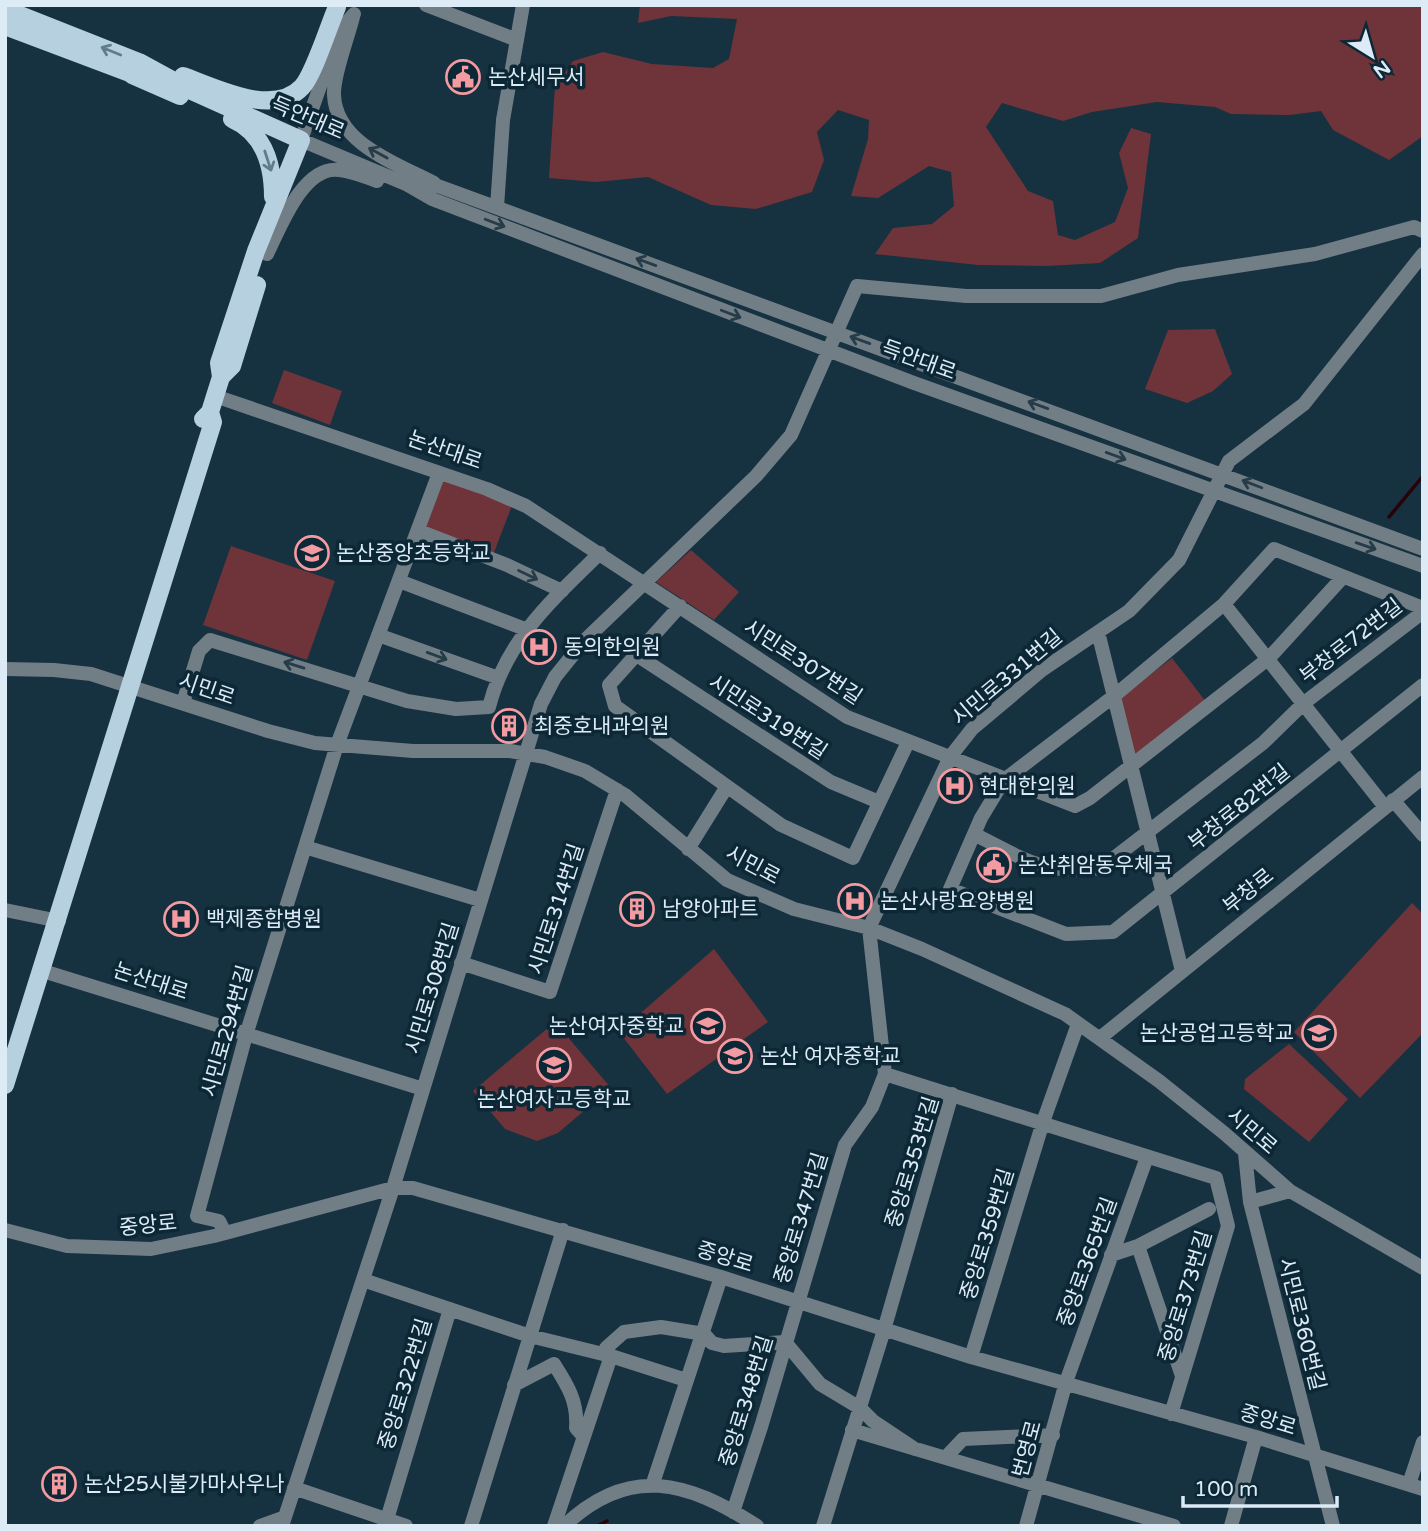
<svg xmlns="http://www.w3.org/2000/svg" width="1428" height="1531" viewBox="0 0 1428 1531" font-family="'Varela Round','Noto Sans KR',sans-serif">
  <style>
    .green { fill: #6e343a }
    .lines { fill: none; stroke-linecap: round; stroke-linejoin: round }
    .stream { stroke: #290208; stroke-width: 3.5 }
    .minor { stroke: #727e86; stroke-width: 14 }
    .major { stroke: #b6d0e0; stroke-width: 18 }
    .oneway { stroke: #617c8a }
    .oneway2 { stroke: #263d49 }
    .labels { text-anchor: middle; stroke-width: 7; stroke-linejoin: round; paint-order: stroke }
    .poi-label { font-size: 21px; fill: #dcebf5; stroke: #0c2735; text-anchor: start }
    .street-label { font-size: 21px; fill: #dcebf5; stroke: #0c2735 }
  </style>
  <rect width="100%" height="100%" fill="#163140"/>
  <path class="green" d="M640,5H1423V136L1389,160L1333,130L1321,111L1290,115L1231,114L1215,107L1157,102L1092,112L1063,121L1002,103L986,127L1028,191L1053,201L1058,235L1075,240L1115,222L1128,188L1119,153L1131,128L1151,134L1138,238L1100,263L1047,266L978,265L875,254L893,228L932,224L954,206L951,172L929,166L878,198L851,196L868,139L869,120L838,110L817,132L824,160L812,192L756,209L711,205L648,177L596,182L549,178L555,86L573,61L603,52L652,64L713,68L729,59L737,19L671,16L638,23Z
    M1215,329L1232,374L1213,391L1187,403L1145,389L1168,330Z
    M284,370L342,391L330,425L272,403Z
    M442,478L513,503L493,555L423,528Z
    M231,546L335,581L307,660L203,625Z
    M691,550L739,592L714,620L656,582Z
    M1172,658L1207,703L1134,759L1118,699Z
    M1412,903L1423,914V1033L1360,1098L1294,1032Z
    M714,949L768,1022L667,1094L619,1032Z
    M555,1022L611,1088L558,1133L537,1141L505,1129L473,1091Z
    M1289,1044L1348,1099L1309,1142L1244,1089L1245,1079Z"/>
  <g class="lines">
    <path class="stream" d="M1389,517L1423,476
      M597,1526L607,1521"/>
    <path class="minor" d="M426,5L517,40
      M354,14L340,30L301,140L406,184L432,199L914,383L1423,566
      M353,17C348,38 333,75 334,95C336,144 398,164 434,183
      M411,184L438,186L1423,549
      M497,207L503,120L523,5
      M267,254C280,228 303,165 339,170C352,171 365,177 377,181
      M215,396L487,489L526,506L847,717L1075,806L1090,798L1269,658L1343,577
      M419,531L507,565L562,591
      M399,581L525,629
      M1224,604L1385,807
      M680,606L609,685L615,706L781,825L853,858L908,742
      M1423,608L1274,549L1224,604L1114,696L1004,780L981,818L950,889L1066,934L1113,932L1423,685
      M1098,632L1182,971
      M378,635L496,677
      M635,654L831,782L879,802
      M5,669L54,670L91,674L268,731L315,743L413,751H510L545,757L585,771L625,795L727,880L794,909L869,928L922,949L1065,1014L1159,1081L1224,1133L1290,1191L1423,1268
      M183,703L199,651L210,640L407,701L456,709L489,707C506,640 552,600 600,553
      M1393,800L1423,835
      M976,835C1025,860 1045,875 1101,868L1263,743L1304,703L1423,612
      M305,847L480,900
      M688,849L726,788
      M5,910L59,921
      M869,928L950,757L972,729L1042,670L1129,611L1179,560L1229,461L1304,404L1423,254
      M461,963L550,992L617,790
      M43,971L423,1089
      M1100,1038L1423,777
      M885,1074L1216,1178L1228,1226L1171,1414
      M1245,1153L1250,1202L1333,1526
      M1250,1202L1290,1191
      M5,1230L67,1246L151,1249L214,1236L393,1188H413L721,1277L971,1357L1256,1437L1423,1489
      M225,1233L219,1221L197,1216L246,1035L337,745L439,473
      M1138,1246L1209,1209
      M1111,1255L1138,1246L1182,1376
      M363,1280L530,1336L611,1356L686,1380
      M611,1356L606,1348L624,1332L661,1327L704,1334L712,1343L724,1346L785,1342L820,1384L860,1408L873,1421L915,1449
      M971,1357L1043,1122L1078,1024
      M514,1385L554,1364C568,1386 578,1402 576,1428L583,1436
      M852,1430L1174,1526
      M946,1457L963,1439L1053,1435
      M653,1483L721,1277
      M1409,1484L1423,1442
      M294,1488L406,1526
      M733,1512L761,1427L845,1145L872,1107L885,1074L869,928
      M260,1526L285,1517
      M282,1526L393,1188L541,704L555,677L584,641L756,476L791,435L857,286L966,296H1101L1178,275L1315,254L1414,227L1423,231
      M385,1526L450,1309
      M471,1526L563,1230
      M554,1526L611,1356
      M564,1526C629,1464 687,1481 757,1526
      M823,1526L884,1330L952,1094
      M1026,1526L1066,1382L1147,1157
      M1231,1526L1256,1437"/>
    <path class="major" d="M5,9L139,62L194,92L301,140L256,251L219,363L221,377
      M5,26L143,78
      M132,75L180,96
      M183,76C215,87 273,118 302,87C314,74 329,25 337,7
      M232,119C264,133 273,164 273,197
      M203,419L210,412L221,377L232,366L257,285
      M5,1085L213,422L210,412"/>
  </g>
  <defs><path id="oneway-shaft" d="M-6 0H5M1.5-3L5.5 0L1.5 3" fill="none" stroke-width="1.6" stroke-linecap="round" stroke-linejoin="round" transform="scale(1.75)"/></defs>
  <g class="oneway">
    <use href="#oneway-shaft" transform="translate(111 51) rotate(-158)"/>
    <use href="#oneway-shaft" transform="translate(268 161) rotate(72)"/>
  </g>
  <g class="oneway2">
    <use href="#oneway-shaft" transform="translate(378 153) rotate(-151)"/>
    <use href="#oneway-shaft" transform="translate(495 223) rotate(21)"/>
    <use href="#oneway-shaft" transform="translate(646 262) rotate(-160)"/>
    <use href="#oneway-shaft" transform="translate(731 314) rotate(21)"/>
    <use href="#oneway-shaft" transform="translate(860 340) rotate(-160)"/>
    <use href="#oneway-shaft" transform="translate(1038 405) rotate(-160)"/>
    <use href="#oneway-shaft" transform="translate(1116 456) rotate(20)"/>
    <use href="#oneway-shaft" transform="translate(1252 484) rotate(-159)"/>
    <use href="#oneway-shaft" transform="translate(1366 546) rotate(19)"/>
    <use href="#oneway-shaft" transform="translate(528 575) rotate(26)"/>
    <use href="#oneway-shaft" transform="translate(437 656) rotate(20)"/>
    <use href="#oneway-shaft" transform="translate(294 665) rotate(-163)"/>
  </g>
  <defs>
    <g id="civic-ring" transform="scale(1.75)"><circle r="9.5" fill="#0c2735" stroke="#f49aa1" stroke-width="1.5"/><path d="M-.6-6.5H3V-4.5H.6V-3L4-1V1h2V6H-6V1h2V-1L-.6-3ZM-1.2 2.5V6h2.4V2.5Z" fill="#f49aa1"/></g>
    <g id="school-ring" transform="scale(1.75)"><circle r="9.5" fill="#0c2735" stroke="#f49aa1" stroke-width="1.5"/><path d="M0-5L7-2L0 1L-7-2ZM-4 1L0 2.5L4 1V4Q0 6-4 4Z" fill="#f49aa1"/></g>
    <g id="hospital-ring" transform="scale(1.75)"><circle r="9.5" fill="#0c2735" stroke="#f49aa1" stroke-width="1.5"/><path d="M-5-5h3v3.5h4V-5h3V5h-3V1.5h-4V5h-3Z" fill="#f49aa1"/></g>
    <g id="building-ring" transform="scale(1.75)"><circle r="9.5" fill="#0c2735" stroke="#f49aa1" stroke-width="1.5"/><path d="M-4-6H4V6H1V3H-1V6H-4ZM-2.5-4.3h1.7v1.8h-1.7ZM.8-4.3h1.7v1.8H.8ZM-2.5-1h1.7V.8h-1.7ZM.8-1h1.7V.8H.8Z" fill="#f49aa1"/></g>
  </defs>
  <g fill-rule="evenodd">
    <use href="#civic-ring" x="463" y="77"/>
    <use href="#school-ring" x="312" y="553"/>
    <use href="#hospital-ring" x="539" y="647"/>
    <use href="#building-ring" x="509" y="726"/>
    <use href="#hospital-ring" x="955" y="786"/>
    <use href="#civic-ring" x="994" y="865"/>
    <use href="#hospital-ring" x="855" y="901"/>
    <use href="#building-ring" x="637" y="909"/>
    <use href="#hospital-ring" x="181" y="919"/>
    <use href="#school-ring" x="708" y="1026"/>
    <use href="#school-ring" x="1319" y="1033"/>
    <use href="#school-ring" x="735" y="1056"/>
    <use href="#school-ring" x="554" y="1065"/>
    <use href="#building-ring" x="59" y="1484"/>
  </g>
  <g class="labels">
    <g class="poi-label">
      <text x="488" y="84">논산세무서</text>
      <text x="336" y="560">논산중앙초등학교</text>
      <text x="564" y="654">동의한의원</text>
      <text x="534" y="733">최중호내과의원</text>
      <text x="979" y="793">현대한의원</text>
      <text x="1018" y="872">논산취암동우체국</text>
      <text x="880" y="908">논산사랑요양병원</text>
      <text x="662" y="916">남양아파트</text>
      <text x="206" y="926">백제종합병원</text>
      <text x="684" y="1033" text-anchor="end">논산여자중학교</text>
      <text x="1294" y="1040" text-anchor="end">논산공업고등학교</text>
      <text x="760" y="1063">논산 여자중학교</text>
      <text x="554" y="1106" text-anchor="middle">논산여자고등학교</text>
      <text x="84" y="1491">논산25시불가마사우나</text>
    </g>
    <g class="street-label">
      <text transform="translate(308 118) rotate(23)" y="7">득안대로</text>
      <text transform="translate(919 360) rotate(20)" y="7">득안대로</text>
      <text transform="translate(445 450) rotate(19)" y="7">논산대로</text>
      <text transform="translate(1351 641) rotate(-38)" y="7">부창로72번길</text>
      <text transform="translate(803 662) rotate(33)" y="7">시민로307번길</text>
      <text transform="translate(1007 677) rotate(-40)" y="7">시민로331번길</text>
      <text transform="translate(207 689) rotate(19)" y="7">시민로</text>
      <text transform="translate(768 717) rotate(33)" y="7">시민로319번길</text>
      <text transform="translate(1239 807) rotate(-39)" y="7">부창로82번길</text>
      <text transform="translate(753 865) rotate(28)" y="7">시민로</text>
      <text transform="translate(1248 891) rotate(-39)" y="7">부창로</text>
      <text transform="translate(556 909) rotate(-72)" y="7">시민로314번길</text>
      <text transform="translate(151 981) rotate(18)" y="7">논산대로</text>
      <text transform="translate(432 988) rotate(-73)" y="7">시민로308번길</text>
      <text transform="translate(227 1031) rotate(-74)" y="7">시민로294번길</text>
      <text transform="translate(1252 1131) rotate(41)" y="7">시민로</text>
      <text transform="translate(912 1162) rotate(-73)" y="7">중앙로353번길</text>
      <text transform="translate(801 1218) rotate(-73)" y="7">중앙로347번길</text>
      <text transform="translate(148 1225) rotate(-6)" y="7">중앙로</text>
      <text transform="translate(987 1234) rotate(-73)" y="7">중앙로359번길</text>
      <text transform="translate(725 1257) rotate(17)" y="7">중앙로</text>
      <text transform="translate(1087 1262) rotate(-70)" y="7">중앙로365번길</text>
      <text transform="translate(1185 1296) rotate(-73)" y="7">중앙로373번길</text>
      <text transform="translate(1302 1324) rotate(76)" y="7">시민로360번길</text>
      <text transform="translate(405 1384) rotate(-73)" y="7">중앙로322번길</text>
      <text transform="translate(746 1401) rotate(-73)" y="7">중앙로348번길</text>
      <text transform="translate(1268 1420) rotate(17)" y="7">중앙로</text>
      <text transform="translate(1027 1449) rotate(-75)" y="7">번영로</text>
    </g>
  </g>
  <rect width="1428" height="1531" fill="none" stroke="#dcebf5" stroke-width="14"/>
  <g transform="translate(1372 56) rotate(143)" stroke="#0c2735" stroke-width="5" paint-order="stroke">
  <path d="M0-5L12 26L0 18L-12 26Z" fill="#dcebf5"/>
  <text y="-10" font-size="19" font-weight="bold" text-anchor="middle" fill="#dcebf5">N</text>
  </g>
  <path d="M1183 1496v10h154v-10" fill="none" stroke="#dcebf5" stroke-width="3.5"/>
  <text x="1194" y="1496" font-size="21" fill="#dcebf5" stroke="#0c2735" stroke-width="5" paint-order="stroke">100 m</text>
</svg>
